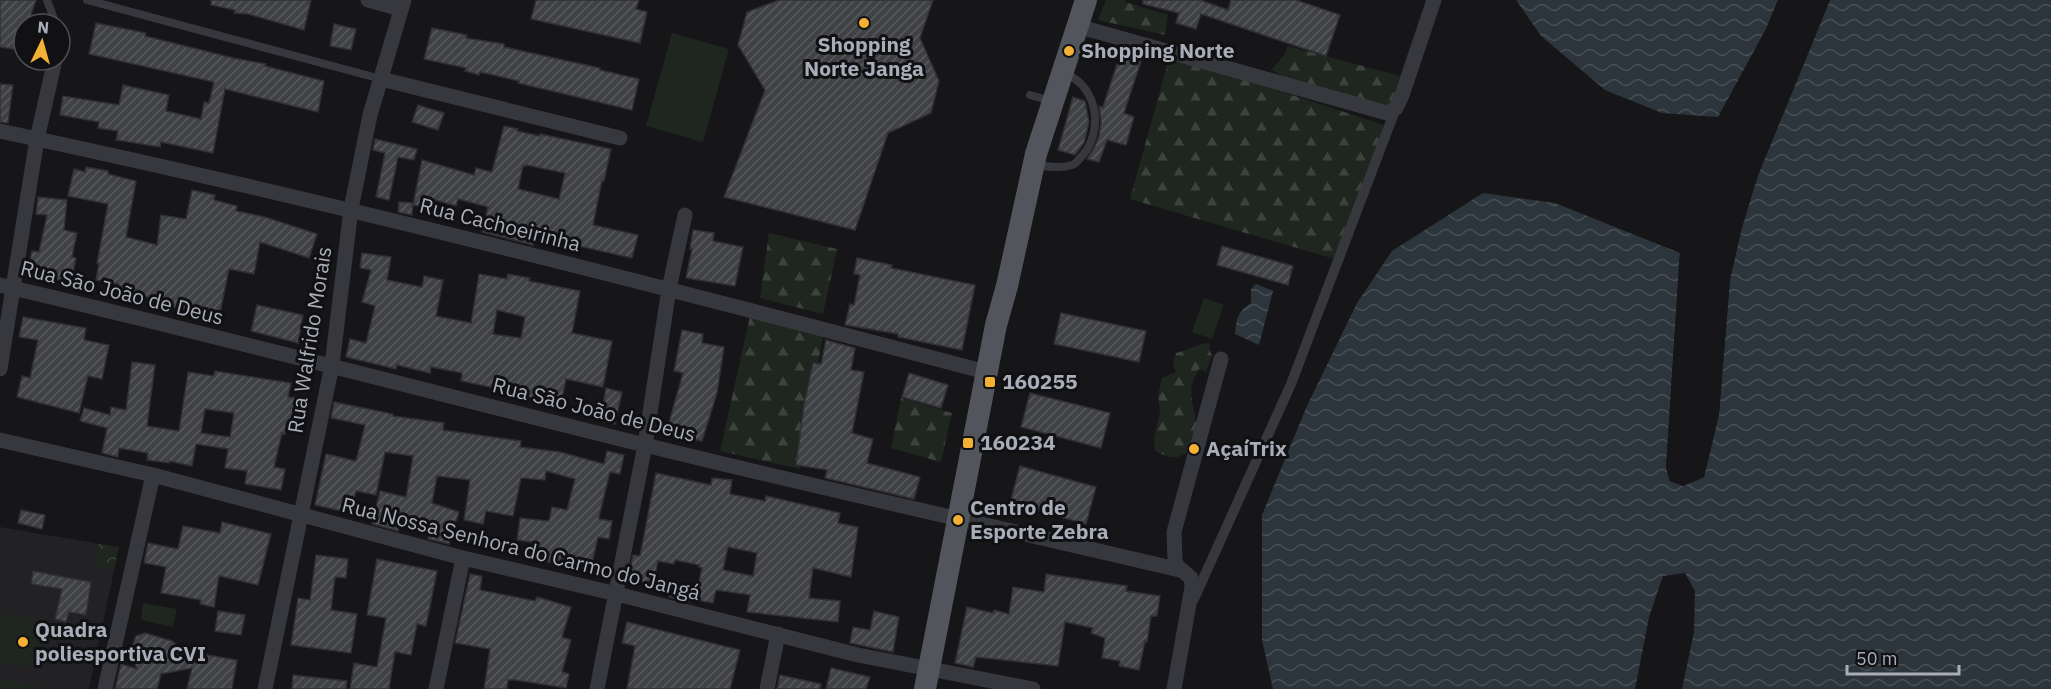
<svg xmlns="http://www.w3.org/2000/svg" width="2051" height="689" viewBox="0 0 2051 689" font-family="'IBM Plex Sans',sans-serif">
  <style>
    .built { fill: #222225 }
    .grass { fill: #1e261f }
    .forest { fill: url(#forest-firs) }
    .park { fill: url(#park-crowns) }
    .water { fill: url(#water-waves) }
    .pier { fill: #161618 }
    .building { fill: url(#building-hatch); stroke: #303034; stroke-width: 1.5; fill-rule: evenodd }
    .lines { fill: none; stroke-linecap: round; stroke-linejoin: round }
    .service { stroke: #37383d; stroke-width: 8 }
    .pedestrian { stroke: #37383d; stroke-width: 10 }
    .minor { stroke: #37383d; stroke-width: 15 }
    .primary { stroke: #53555c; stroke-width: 22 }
    .poi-dot { fill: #f2b134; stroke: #111113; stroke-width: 2 }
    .labels { text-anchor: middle; stroke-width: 6; stroke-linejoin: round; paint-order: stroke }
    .poi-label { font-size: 21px; font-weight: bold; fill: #a8adb8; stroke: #111113; text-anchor: start }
    .street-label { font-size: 21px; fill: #a8adb8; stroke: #111113 }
  </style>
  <defs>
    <pattern id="forest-firs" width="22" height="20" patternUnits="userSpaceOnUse" patternTransform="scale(1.5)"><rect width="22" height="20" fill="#1e261f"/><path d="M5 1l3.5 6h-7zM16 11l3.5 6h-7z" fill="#3c433d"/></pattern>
    <pattern id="park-crowns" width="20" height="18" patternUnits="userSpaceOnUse" patternTransform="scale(1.5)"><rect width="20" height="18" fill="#1e261f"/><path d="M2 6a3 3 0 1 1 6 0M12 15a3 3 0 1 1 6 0" fill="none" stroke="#3c433d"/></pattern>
    <pattern id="water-waves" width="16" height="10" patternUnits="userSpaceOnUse" patternTransform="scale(1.5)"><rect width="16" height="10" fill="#2c353c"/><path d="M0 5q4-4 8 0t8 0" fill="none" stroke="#485056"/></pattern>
    <pattern id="building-hatch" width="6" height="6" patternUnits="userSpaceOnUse" patternTransform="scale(1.5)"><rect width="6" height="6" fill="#404145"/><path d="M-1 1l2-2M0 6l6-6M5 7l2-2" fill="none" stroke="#595a5e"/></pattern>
  </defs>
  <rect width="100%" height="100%" fill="#161618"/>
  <path class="built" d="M0,527L119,547L89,689H0Z"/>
  <path class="grass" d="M672,33L729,49L703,142L646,126Z
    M1204,298L1224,305L1212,339L1192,332Z
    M143,603L177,609L173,627L141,620Z
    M0,614L50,622L42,669L0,662Z
    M0,679L36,685L35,689H0Z"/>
  <path class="forest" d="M1106,0H1125V2L1168,15L1165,35L1098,20Z
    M1288,46L1400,76L1389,109L1287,79L1272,70L1284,55Z
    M1170,55L1393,128L1338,260L1130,199Z
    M769,233L837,249L823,314L760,298Z
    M750,316L823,336L800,469L720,451Z
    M1210,343L1209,349L1212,355L1206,372L1199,369C1184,393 1195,404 1197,429C1197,433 1194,437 1193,442C1185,461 1171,460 1155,451L1154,439L1160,411L1158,395L1162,378L1176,372L1173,364L1176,353C1188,350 1198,344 1210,343Z
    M901,398L952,413L941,462L891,448Z"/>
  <path class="park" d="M99,544L118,548L114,569L95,566Z"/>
  <path class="water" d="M1516,0H1778L1766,29L1718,117L1662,113L1605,90L1541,36Z
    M1830,0H2051V689H1682L1694,632L1695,591L1685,573L1663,576L1649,617L1635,689H1273L1262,640V515L1306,408L1357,303L1392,251L1483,193L1555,203L1680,253L1666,468L1670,481L1683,486L1704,477L1719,414L1730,279L1742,227L1758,175Z
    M1256,284L1273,291L1259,345L1235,334C1237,318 1237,312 1251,303V289Z"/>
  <path class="pier" d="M1778,0L1781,1L1768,31L1720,119L1717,120L1766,29Z
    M1827,0H1830L1758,175L1742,227L1730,279L1719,414L1704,477L1683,486L1670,481L1666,468L1680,250L1683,253L1669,467L1673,479L1683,483L1701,474L1716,413L1727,279L1739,226L1755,174Z"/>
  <path class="building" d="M0,0H36L28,24H24V35L19,50L0,47Z
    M211,0H311L304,30L248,14L234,13L235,10L211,5Z
    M536,0H639L636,9L647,12L640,43L531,19Z
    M779,0H933L920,38L939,81L931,113L888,133L855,230L724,197L765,90L738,45L747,12Z
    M1143,0H1200L1228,10L1231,0H1296L1340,15L1326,56L1201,14L1196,29L1176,23L1179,13L1143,4Z
    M96,23L146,33L145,36L233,58L266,64L265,66L324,81L318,112L225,89L213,153L161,142L160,147L116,140L118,131L98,128L99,122L60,115L63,96L119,105L123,85L169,95L166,111L201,119L204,102L209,103L214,82L89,54Z
    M334,24L356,29L351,50L330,46Z
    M432,28L467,35L466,38L504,44V47L600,68V70L639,79L632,110L518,83L519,81L480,72L479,75L465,71L466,68L424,59Z
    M1122,49L1143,55L1124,113L1134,117L1126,145L1107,140L1099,162L1087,159L1094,148L1099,136L1101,122L1099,106L1103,107Z
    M0,84L13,85L8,123L0,122Z
    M1073,97L1085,101L1089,122L1084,143L1075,155L1058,150Z
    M418,105L444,113L438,130L412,122Z
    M504,126L518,129L517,131L540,136V134L611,149L604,181L602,180L593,225L638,235L632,258L561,242L563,236L536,229L533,245L482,232L488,207L458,199L456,206L432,199L431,208L413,205L422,160L474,175L476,168L492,172ZM526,165L565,173L559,199L518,189L523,166H526Z
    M375,139L417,149L414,160L398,157L389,200L376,197L385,153L373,150Z
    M86,167L108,171V174L136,181L126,237L157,245L161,215L186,219L192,190L215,195L214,200L237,206L236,211L265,217L317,234L309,258L260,242L254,274L229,269L220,313L191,306L190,311L168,306V302L140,296L139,302L116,297L118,284L96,280L99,263H97L108,204L68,196L74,169L85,172Z
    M38,197L67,200L64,230L77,233L72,257L76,258L71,283L27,273L32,251L39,252L47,215L36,214Z
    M399,202L413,203L412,215L398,212Z
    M693,230L714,233L713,241L743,247L735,286L686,278L692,249H690Z
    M1222,246L1293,266L1288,285L1217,265Z
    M362,253L391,257L387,280L422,287L424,276L443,280L436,316L471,323L479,274L507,279L508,274L530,278L529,281L580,291L572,333L612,341L603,387L566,379L561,404L514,394V392L461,381L462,373L431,367L430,373L397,365L396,369L346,357L350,339L366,343L375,306L362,302L371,270L360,268ZM497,310L525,317L521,338L493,334Z
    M857,258L892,265L891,268L975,285L962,350L898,337V334L845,325L850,304L854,305L860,275L854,274Z
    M257,305L303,315L298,343L251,331Z
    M1061,313L1146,331L1139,362L1054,344Z
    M23,317L86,328L84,340L109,345L102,379L88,376L79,413L17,397L22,376L30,378L38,340L19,337Z
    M682,330L703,334L702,343L724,347L717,393L702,441L666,433L683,373L674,371Z
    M826,340L855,348L851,370L864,372L852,433L873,439L867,463L920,477L914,499L825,478L827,470L796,465L804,405L813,363L821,364Z
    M132,362L155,365L147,426L179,431L188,372L214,376L215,371L291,383L288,397L305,399L304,415L298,429L286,425L285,434L282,433L274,467L285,469L281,490L245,484L247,471L225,468L228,449L196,444L192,466L169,461V463L147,460L148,453L119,448L118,457L102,453L107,428L80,421L84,408L110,415L111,407L126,410ZM205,409L234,413L230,437L201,433Z
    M909,373L948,385L941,408L902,397Z
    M606,388L622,392L615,424L600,421Z
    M1030,393L1110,413L1101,448L1021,427Z
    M334,402L393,414V416L444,423L443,430L521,441L520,447L560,452L604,464L607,451L624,455L620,474L610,472L599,517V519L612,521L609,539L598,537L590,572L535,559L539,543L517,540L520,518L549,521L552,507L567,510L575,479L546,471L545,480L521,478L513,516L486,511L483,524L464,520L470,480L437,476L432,503L459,512L449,544L428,539L432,525L400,522L398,531L372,524L380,491L406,497L413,456L385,452L376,495L356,491L351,513L315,505L326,454L356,461L365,425L331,418Z
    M1020,466L1096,487L1086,524L1010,503Z
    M656,473L711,485L712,478L732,480L730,494L765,501L766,496L840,513L838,523L858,527L851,577L813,568L809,598L840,601L838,622L747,612L750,595L716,590L713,603L695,600L702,568L699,567V565L675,560L674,564L658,561L653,585L637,581L638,576L629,574L633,555L640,556ZM728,547L757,553L753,576L723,570Z
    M21,510L45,515L42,529L18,523Z
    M222,522L271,534L258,585L219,576L214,607L200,604L201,600L161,593L166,567L144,563L148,543L178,549L183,526L220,533Z
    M316,555L348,559L346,578L335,577L331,610L357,614L351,653L291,645L298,598L310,600Z
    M377,559L437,571L426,626L417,624L411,655L395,652L389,689H350L354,663L377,667L386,618L367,615Z
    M33,571L91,582L86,615L69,612L66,622L55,619L62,589L31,584Z
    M470,574L482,576L480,590L535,601L537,597L571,607L562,637L571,640L562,672L569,674L566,688L515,680H508L507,689H484L490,649L455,643Z
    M1046,574L1127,586L1126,591L1160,596L1157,616H1151L1147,642L1145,641L1139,670L1119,666L1120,661L1102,658L1105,638L1091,633L1093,628L1065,622L1058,666L976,657L973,667L955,663L967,607L993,613L994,610L1009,614L1013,587L1044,592Z
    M671,588L692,594L690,602L669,597Z
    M218,611L245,615L241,635L215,631Z
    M874,611L899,617L893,652L850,643L853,627L870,630Z
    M627,622L740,650L730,689H627L635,646L622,643Z
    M145,633L172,641L184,651L237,660L232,689H187L192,668L161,674L157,689H115L121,664L137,669L130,651L136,636Z
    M831,668L870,677L866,689H826Z
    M293,675L347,681L346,689H292Z
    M780,675L821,684L820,689H777Z"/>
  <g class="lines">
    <path class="service" d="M47,0L56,24
      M87,0L381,79
      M1030,95L1051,101
      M1035,164C1047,167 1059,169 1072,165C1076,164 1079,159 1082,156C1104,131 1098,87 1066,74"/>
    <path class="pedestrian" d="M1194,599L1291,384L1396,108"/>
    <path class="minor" d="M368,0L401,9
      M1077,26L1387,113L1396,108L1402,95L1434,0
      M381,79L620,138
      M0,131C331,201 659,286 986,372
      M0,285C216,335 430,392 645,445C823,489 1002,528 1180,570
      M0,369L37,139L55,60
      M0,440L153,475L463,558L617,594L858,655L1033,689
      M105,689L153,475
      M265,689L332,365L351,209L370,115L404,0
      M436,689L463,558
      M597,689L645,445L669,289L685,215
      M767,689L778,634
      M1174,689L1192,587L1191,578L1177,566L1175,560L1174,532L1221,359"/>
    <path class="primary" d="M925,689L996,325L1007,286L1036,154L1086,0"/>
  </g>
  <g class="poi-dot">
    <circle cx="864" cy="23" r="6"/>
    <circle cx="1069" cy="51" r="6"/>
    <rect x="984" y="376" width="12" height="12" rx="3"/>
    <rect x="962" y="437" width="12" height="12" rx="3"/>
    <circle cx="1194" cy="449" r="6"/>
    <circle cx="958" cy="520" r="6"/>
    <circle cx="23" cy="642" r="6"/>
  </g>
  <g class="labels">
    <g class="poi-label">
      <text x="864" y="52" text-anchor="middle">Shopping<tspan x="864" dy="24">Norte Janga</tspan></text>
      <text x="1081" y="58">Shopping Norte</text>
      <text x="1002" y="389">160255</text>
      <text x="980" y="450">160234</text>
      <text x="1206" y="456">AçaíTrix</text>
      <text x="970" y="515">Centro de<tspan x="970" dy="24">Esporte Zebra</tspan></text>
      <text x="35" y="637">Quadra<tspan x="35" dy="24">poliesportiva CVI</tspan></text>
    </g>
    <g class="street-label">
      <text transform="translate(500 225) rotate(14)" y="7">Rua Cachoeirinha</text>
      <text transform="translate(122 293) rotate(14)" y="7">Rua São João de Deus</text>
      <text transform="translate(310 340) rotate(-81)" y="7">Rua Walfrido Morais</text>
      <text transform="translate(594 410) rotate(14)" y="7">Rua São João de Deus</text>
      <text transform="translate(521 549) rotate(14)" y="7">Rua Nossa Senhora do Carmo do Jangá</text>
    </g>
  </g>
  <g transform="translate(42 42) rotate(5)"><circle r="28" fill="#111113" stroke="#4d4f55" stroke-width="1.5"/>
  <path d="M0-4.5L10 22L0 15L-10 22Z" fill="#f2b134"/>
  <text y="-9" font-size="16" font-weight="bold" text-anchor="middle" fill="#a8adb8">N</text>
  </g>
  <path d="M1847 665v9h112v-9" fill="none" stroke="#a8adb8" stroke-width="3"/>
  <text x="1856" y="665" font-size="18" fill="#a8adb8" stroke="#111113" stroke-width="4.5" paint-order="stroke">50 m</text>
</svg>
